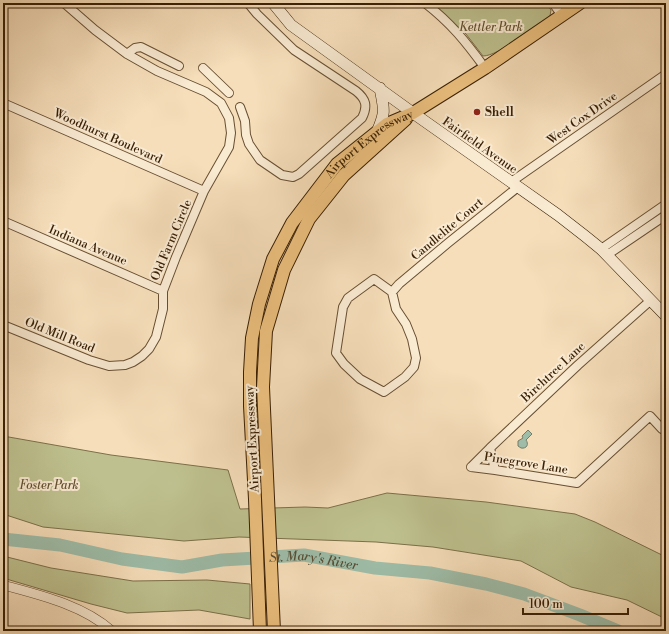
<svg xmlns="http://www.w3.org/2000/svg" width="669" height="634" viewBox="0 0 669 634" font-family="'Libre Bodoni',serif">
  <style>
    .green { fill: #bec18f; stroke: #7c704a }
    .water { fill: #9ebda9; stroke: #767e67 }
    .lines { fill: none; stroke-linecap: round; stroke-linejoin: round }
    .river { stroke: #9ebda9; stroke-width: 13 }
    .minor-casing { stroke: #684f32; stroke-width: 10 }
    .tertiary-casing { stroke: #684f32; stroke-width: 10 }
    .secondary-casing { stroke: #391f04; stroke-width: 12 }
    .primary-casing { stroke: #391f04; stroke-width: 14 }
    .minor { stroke: #f9ead2; stroke-width: 8 }
    .tertiary { stroke: #f9ead2; stroke-width: 9 }
    .secondary { stroke: #f9ead2; stroke-width: 11 }
    .primary { stroke: #ebbf7d; stroke-width: 12 }
    .poi-dot { fill: #8f2418; stroke: #f9ead2; stroke-width: 1.5 }
    .labels { text-anchor: middle; stroke-width: 4; stroke-linejoin: round; paint-order: stroke }
    .park-label { font-size: 12px; font-style: italic; fill: #61502e; stroke: #f9ead2 }
    .poi-label { font-size: 12px; font-weight: bold; fill: #391f04; stroke: #f9ead2; text-anchor: start }
    .street-label { font-size: 12px; fill: #391f04; stroke: #f9ead2 }
    .water-label { font-size: 13px; font-style: italic; fill: #574e36; stroke: #f9ead2 }
  </style>
  <rect width="100%" height="100%" fill="#f6deba"/>
  <filter id="stains"><feTurbulence type="fractalNoise" baseFrequency=".005" numOctaves="4"/><feColorMatrix values="0 0 0 0 .2 0 0 0 0 .09 0 0 0 0 .02 0 0 0 .5 -.17"/></filter>
  <radialGradient id="worn" r=".72"><stop offset=".6" stop-color="#630" stop-opacity="0"/><stop offset="1" stop-color="#630" stop-opacity=".3"/></radialGradient>
  <path class="green" d="M432,3H546L551,10L550,16C536,25 499,56 483,56L466,34Z
    M3,436L111,455L228,470L240,509L305,507L328,508L387,493L486,502L575,514L595,522L666,557V619L627,600L571,587L521,561L433,547L376,542L239,537L184,541L43,527L3,514Z
    M3,556L51,568L133,581L207,580L250,584V619L199,610L127,613L91,604L3,578Z"/>
  <path class="water" d="M528,430L532,434L526,440C529,444 527,449 521,448L518,446V441L523,438L522,436Z"/>
  <g class="lines">
    <path class="river" id="s1" d="M3,539L60,545L122,559L182,567L222,560L304,555L375,568L430,573L486,584L524,594L580,615L618,631"/>
    <g class="minor-casing">
      <path id="minor" d="M425,3C451,23 466,42 485,68
        M553,3L562,16
        M127,54L135,48L141,47L179,66
        M203,68L229,93
        M3,103L204,191
        M240,107L245,121L246,135L249,144L260,160L282,175L293,177L299,174L362,118C368,106 366,99 356,91L294,50L257,14L248,3
        M511,182L666,74
        M3,221L163,291
        M601,249L666,204
        M607,255L666,215
        M392,292L374,279L348,298L343,307L336,353L344,364L360,379L384,392L405,377L414,367L416,358L412,339L406,324L396,309L392,292L399,284L448,243L518,187
        M3,325L89,360L109,366L125,365L133,362L142,356L149,349L156,337L163,309V291L176,257L204,191L229,147L231,133L229,118L221,103L206,92L157,71L127,54L95,30L64,3
        M471,467L495,470L577,483L650,416L662,429L666,431
        M471,467L490,448
        M495,470L490,448L578,365L651,300"/>
    </g>
    <g class="tertiary-casing">
      <path id="tertiary" d="M3,585C40,595 83,605 112,631"/>
    </g>
    <g class="secondary-casing">
      <path id="secondary" d="M273,3L291,25L413,113L558,215L585,236L601,249L666,316
        M377,132C386,111 384,110 380,88"/>
    </g>
    <g class="primary-casing">
      <g id="primary">
        <path id="s2" d="M260,631L255,499L250,406V372L252,338L259,304L273,259L292,223L337,164L387,124L413,113L485,68L580,3"/>
        <path d="M274,631L263,387L266,331L284,270L309,219L344,175L406,119"/>
      </g>
    </g>
    <use href="#minor" class="minor"/>
    <use href="#tertiary" class="tertiary"/>
    <use href="#secondary" class="secondary"/>
    <use href="#primary" class="primary"/>
  </g>
  <circle class="poi-dot" cx="477" cy="112" r="4"/>
  <g class="labels">
    <g class="park-label">
      <text x="491" y="31">Kettler Park</text>
      <text x="49" y="489">Foster Park</text>
    </g>
    <g class="poi-label">
      <text x="485" y="116">Shell</text>
    </g>
    <g class="street-label">
      <text transform="translate(582 118) rotate(-35)" y="4">West Cox Drive</text>
      <text transform="translate(108 136) rotate(24)" y="4">Woodhurst Boulevard</text>
      <text transform="translate(480 145) rotate(35)" y="4">Fairfield Avenue</text>
      <text dy="4" stroke="none"><textPath href="#s2" startOffset="528">Airport Expressway</textPath></text>
      <text transform="translate(447 229) rotate(-40)" y="4">Candlelite Court</text>
      <text transform="translate(171 240) rotate(-67)" y="4">Old Farm Circle</text>
      <text transform="translate(88 245) rotate(23)" y="4">Indiana Avenue</text>
      <text transform="translate(60 335) rotate(22)" y="4">Old Mill Road</text>
      <text transform="translate(553 372) rotate(-43)" y="4">Birchtree Lane</text>
      <text transform="translate(252 439) rotate(-93)" y="4">Airport Expressway</text>
      <text transform="translate(526 463) rotate(9)" y="4">Pinegrove Lane</text>
    </g>
    <g class="water-label">
      <text dy="5" stroke="none"><textPath href="#s1" startOffset="314">St. Mary's River</textPath></text>
    </g>
  </g>
  <rect width="669" height="634" fill="none" stroke="#f6deba" stroke-width="16"/>
  <rect x="4" y="4" width="661" height="626" fill="none" stroke="#391f04" stroke-width="2"/>
  <rect x="8" y="8" width="653" height="618" fill="none" stroke="#391f04"/>
  <path d="M523 608v6h105v-6" fill="none" stroke="#391f04" stroke-width="2"/>
  <text x="529" y="608" font-size="12" fill="#391f04" stroke="#f9ead2" stroke-width="3" paint-order="stroke">100 m</text>
  <rect width="100%" height="100%" filter="url(#stains)"/>
  <rect width="100%" height="100%" fill="url(#worn)"/>
</svg>
